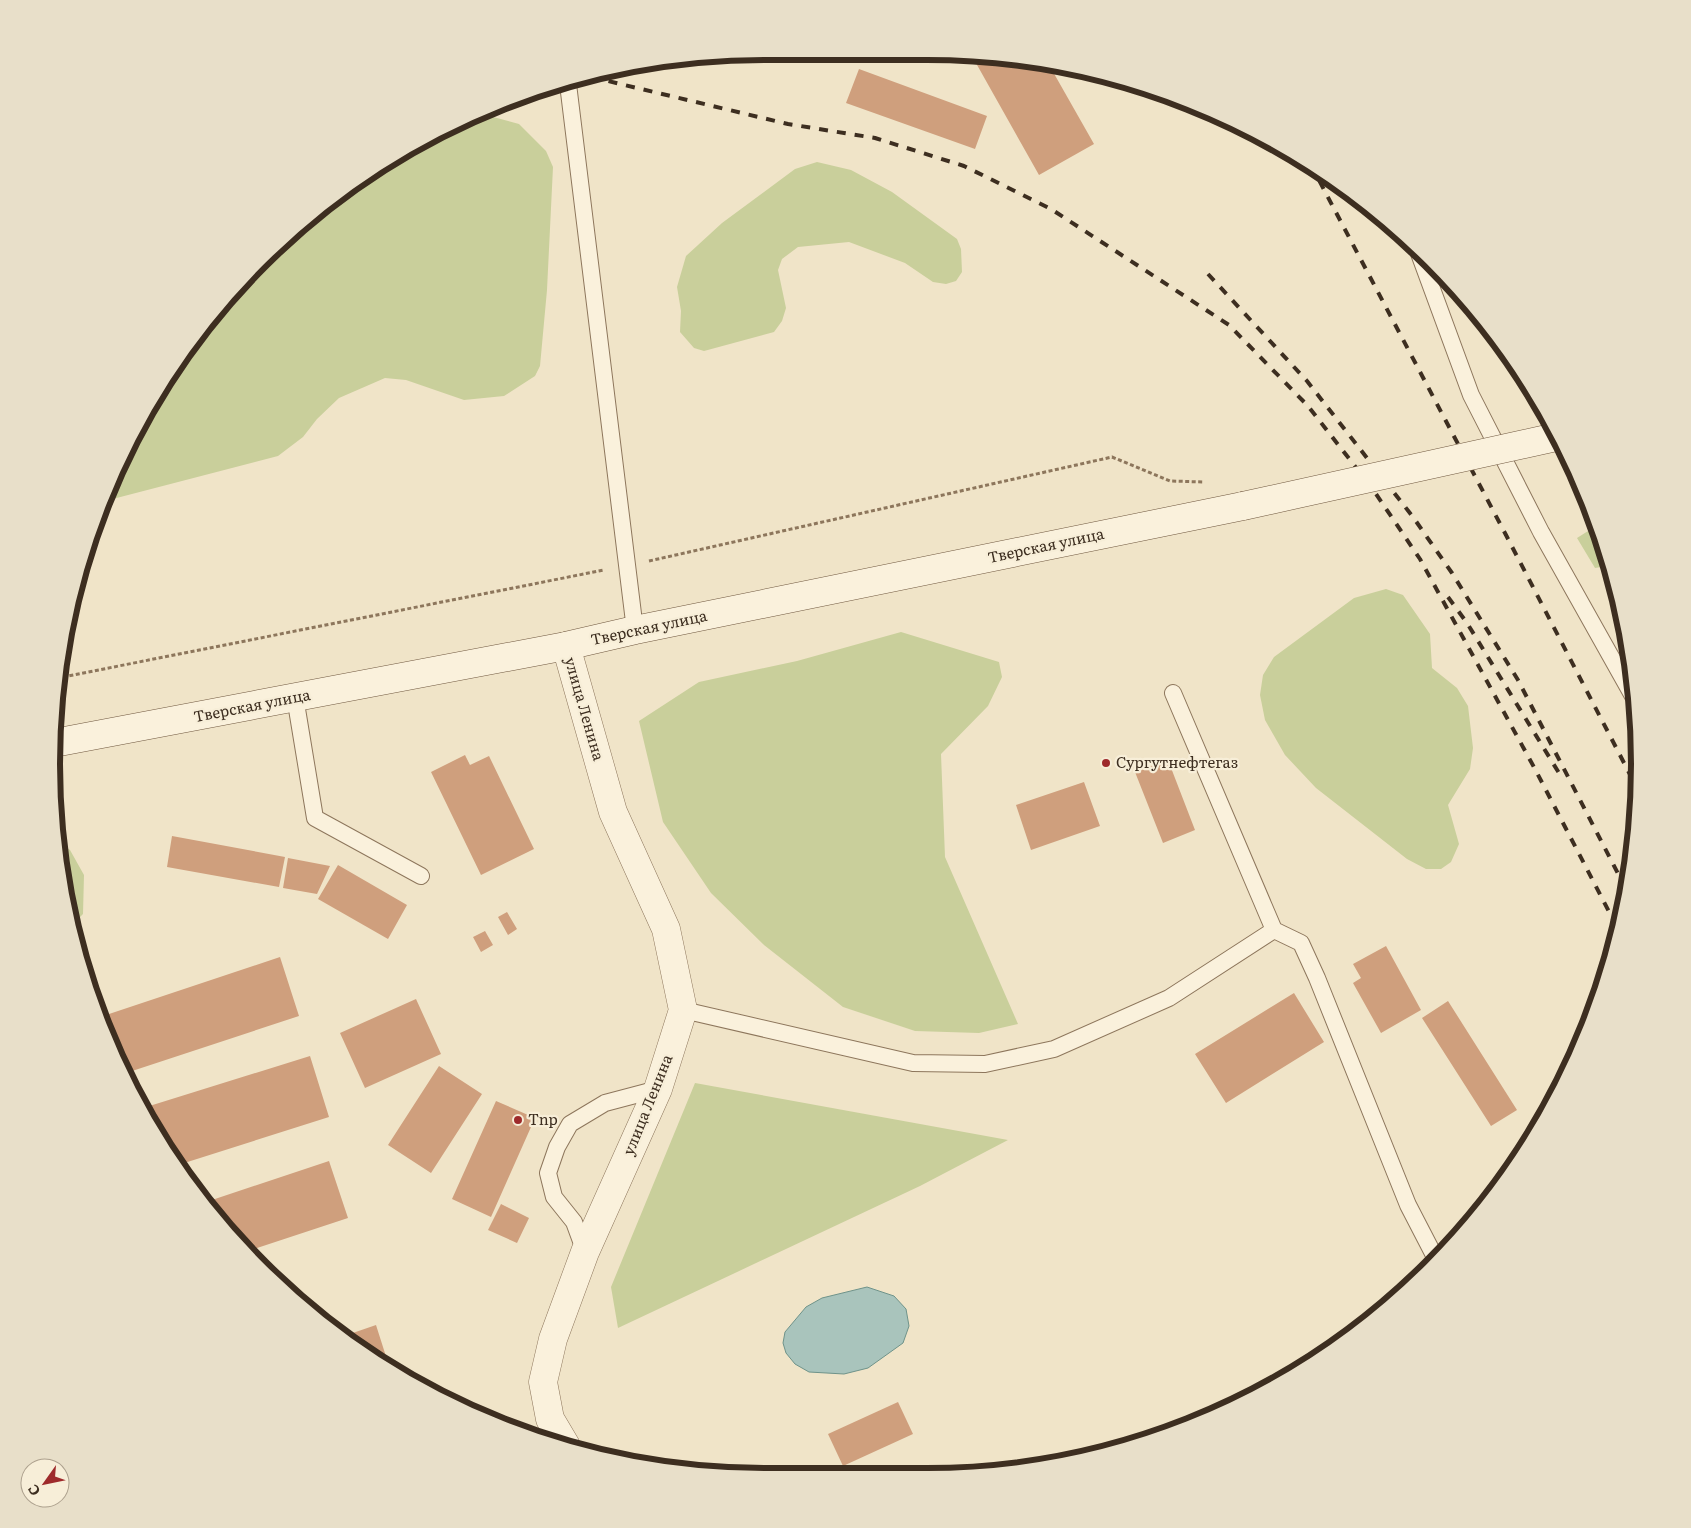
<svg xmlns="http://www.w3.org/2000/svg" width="1691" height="1528" viewBox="0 0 1691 1528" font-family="Literata,serif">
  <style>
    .green { fill: #c9cf9b }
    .water { fill: #a9c4bc; stroke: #6f938a }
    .building { fill: #cf9f7d }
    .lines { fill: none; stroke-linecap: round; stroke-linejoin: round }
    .service-casing { stroke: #8d765c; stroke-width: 18 }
    .minor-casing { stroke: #8d765c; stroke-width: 29 }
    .secondary-casing { stroke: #6f573f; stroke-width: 29 }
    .path { stroke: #8d765c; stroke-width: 3; stroke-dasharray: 4 2.5; stroke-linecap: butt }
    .service { stroke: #faf1dc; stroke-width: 16 }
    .minor { stroke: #faf1dc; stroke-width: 28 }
    .secondary { stroke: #faf1dc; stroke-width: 28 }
    .rail { stroke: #3d2e20; stroke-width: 4; stroke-dasharray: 9 9; stroke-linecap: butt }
    .secondary-bridge-casing { stroke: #6f573f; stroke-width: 29; stroke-linecap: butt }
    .secondary-bridge { stroke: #faf1dc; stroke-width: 28 }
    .poi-dot { fill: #9e2a2b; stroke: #f7eed8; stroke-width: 2 }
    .labels { text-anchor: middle; stroke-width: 4.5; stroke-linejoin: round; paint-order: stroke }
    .street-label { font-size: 15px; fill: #3d2e20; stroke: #f7eed8 }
    .poi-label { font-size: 15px; fill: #3d2e20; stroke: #f7eed8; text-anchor: start }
    .rim { fill: none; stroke: #3d2e20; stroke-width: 6 }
  </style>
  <rect width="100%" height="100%" fill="#f0e4c8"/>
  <path class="green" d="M482,114L519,124L546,151L553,167L547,290L540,366L535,376L504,396L464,400L406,380L385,378L339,398L317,419L303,437L278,456L105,501L125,449L199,330L330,199L449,125Z
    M817,162L851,170L892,192L957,239L961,249L962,272L956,281L946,284L933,282L905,263L849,242L798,247L782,259L778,270L786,308L782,321L774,332L704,351L694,348L680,332L681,311L677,287L686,256L722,223L795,169Z
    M1596,526L1608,566L1595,568L1577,538Z
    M1386,589L1403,595L1430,634L1432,668L1457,688L1468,706L1473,748L1470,769L1448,805L1459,844L1451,862L1441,869H1426L1407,859L1316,788L1285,755L1265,720L1260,695L1263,675L1274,657L1354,598Z
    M901,632L999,662L1002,677L988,706L941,754L945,857L1018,1024L979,1033L915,1031L843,1007L764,945L711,893L663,822L639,721L699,682L797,661Z
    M59,842L70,850L84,875L83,914L72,925L65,903Z
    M695,1083L1008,1140L920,1186L618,1328L611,1287Z"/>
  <path class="water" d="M867,1287L894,1296L906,1309L909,1326L903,1343L868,1368L844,1374L809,1372L795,1364L786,1353L783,1343L785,1332L806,1307L822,1298Z"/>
  <path class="building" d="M823,52H843L827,60Z
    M977,53L1048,63L1094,144L1039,175L972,56Z
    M859,69L987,116L975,149L846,103Z
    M465,755L470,765L489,756L534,849L481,875L431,772Z
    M1168,760L1195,830L1163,843L1135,772Z
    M1084,782L1100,826L1031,850L1016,805Z
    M172,836L285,857L279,887L167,867Z
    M288,858L330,866L317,894L283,888Z
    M338,865L407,905L388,939L318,899Z
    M507,912L517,929L508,935L498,917Z
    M485,931L493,945L481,952L473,937Z
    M1386,946L1421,1010L1381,1033L1353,983L1361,978L1353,964Z
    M280,957L299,1016L123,1074L103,1016Z
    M1294,993L1324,1042L1226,1103L1195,1054Z
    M416,999L441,1054L365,1088L340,1033Z
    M1448,1001L1517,1110L1491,1126L1422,1018Z
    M310,1056L329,1117L178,1165L143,1108Z
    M439,1066L482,1094L431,1173L388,1145Z
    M496,1101L535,1118L491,1217L452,1199Z
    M329,1161L348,1218L248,1251L203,1203Z
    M501,1204L529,1218L517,1243L488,1230Z
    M376,1325L390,1369L344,1336Z
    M898,1402L913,1434L843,1466L828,1434Z"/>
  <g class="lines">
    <g class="service-casing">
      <path id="service" d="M568,84L635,630
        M1417,248L1471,395L1541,532L1633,696
        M295,697L315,818L421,876
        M1274,930L1301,943L1317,978L1408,1205L1437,1261
        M683,1010L913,1063L985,1064L1054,1049L1169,998L1274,930L1173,693
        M585,1252L574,1222L554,1197L548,1173L557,1147L570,1124L605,1103L658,1089"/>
    </g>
    <g class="minor-casing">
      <path id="minor" d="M566,646L613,812L666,929L683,1010L658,1089L585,1252L553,1339L543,1382L550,1419L566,1446"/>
    </g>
    <g class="secondary-casing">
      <path id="secondary" d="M54,743L566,646L635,630L1243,506"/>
    </g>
    <path class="path" d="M649,561L1112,457L1170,481L1204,482
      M63,677L604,570"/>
    <use href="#service" class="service"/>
    <use href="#minor" class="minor"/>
    <use href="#secondary" class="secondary"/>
    <path class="rail" d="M591,77L788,124L875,138L964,166L1051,209L1229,325L1308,406L1372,488L1420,559L1535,769L1618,929
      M1311,165L1506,535L1637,788
      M1208,274L1307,381L1413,517L1452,573L1518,680L1627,891
      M1448,597L1467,623L1559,773"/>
    <g class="secondary-bridge-casing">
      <path id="secondary-bridge" d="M1243,506L1556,437"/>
    </g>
    <use href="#secondary-bridge" class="secondary-bridge"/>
  </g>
  <g class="poi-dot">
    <circle cx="1106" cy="763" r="5"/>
    <circle cx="518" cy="1120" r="5"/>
  </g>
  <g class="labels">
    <g class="street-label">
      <text transform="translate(1046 546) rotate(-12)" y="5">Тверская улица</text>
      <text transform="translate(649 628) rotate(-12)" y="5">Тверская улица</text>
      <text transform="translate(252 706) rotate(-11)" y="5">Тверская улица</text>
      <text transform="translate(584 709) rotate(74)" y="5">улица Ленина</text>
      <text transform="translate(648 1105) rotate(-68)" y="5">улица Ленина</text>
    </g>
    <g class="poi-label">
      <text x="1116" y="768">Сургутнефтегаз</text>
      <text x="528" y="1125">Tnp</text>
    </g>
  </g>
  <path d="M0 0H1691V1528H0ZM764 60H927A704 704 0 0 1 1631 764V764A704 704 0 0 1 927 1468H764A704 704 0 0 1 60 764V764A704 704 0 0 1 764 60Z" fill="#e8dfc9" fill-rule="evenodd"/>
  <path class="rim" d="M764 60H927A704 704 0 0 1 1631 764V764A704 704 0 0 1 927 1468H764A704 704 0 0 1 60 764V764A704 704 0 0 1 764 60Z"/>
  <g transform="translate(45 1483) rotate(237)"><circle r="24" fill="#f7eed8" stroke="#ada18e"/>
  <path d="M0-4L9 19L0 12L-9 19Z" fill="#9e2a2b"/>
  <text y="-8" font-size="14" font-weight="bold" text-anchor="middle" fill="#3d2e20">С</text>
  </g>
</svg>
